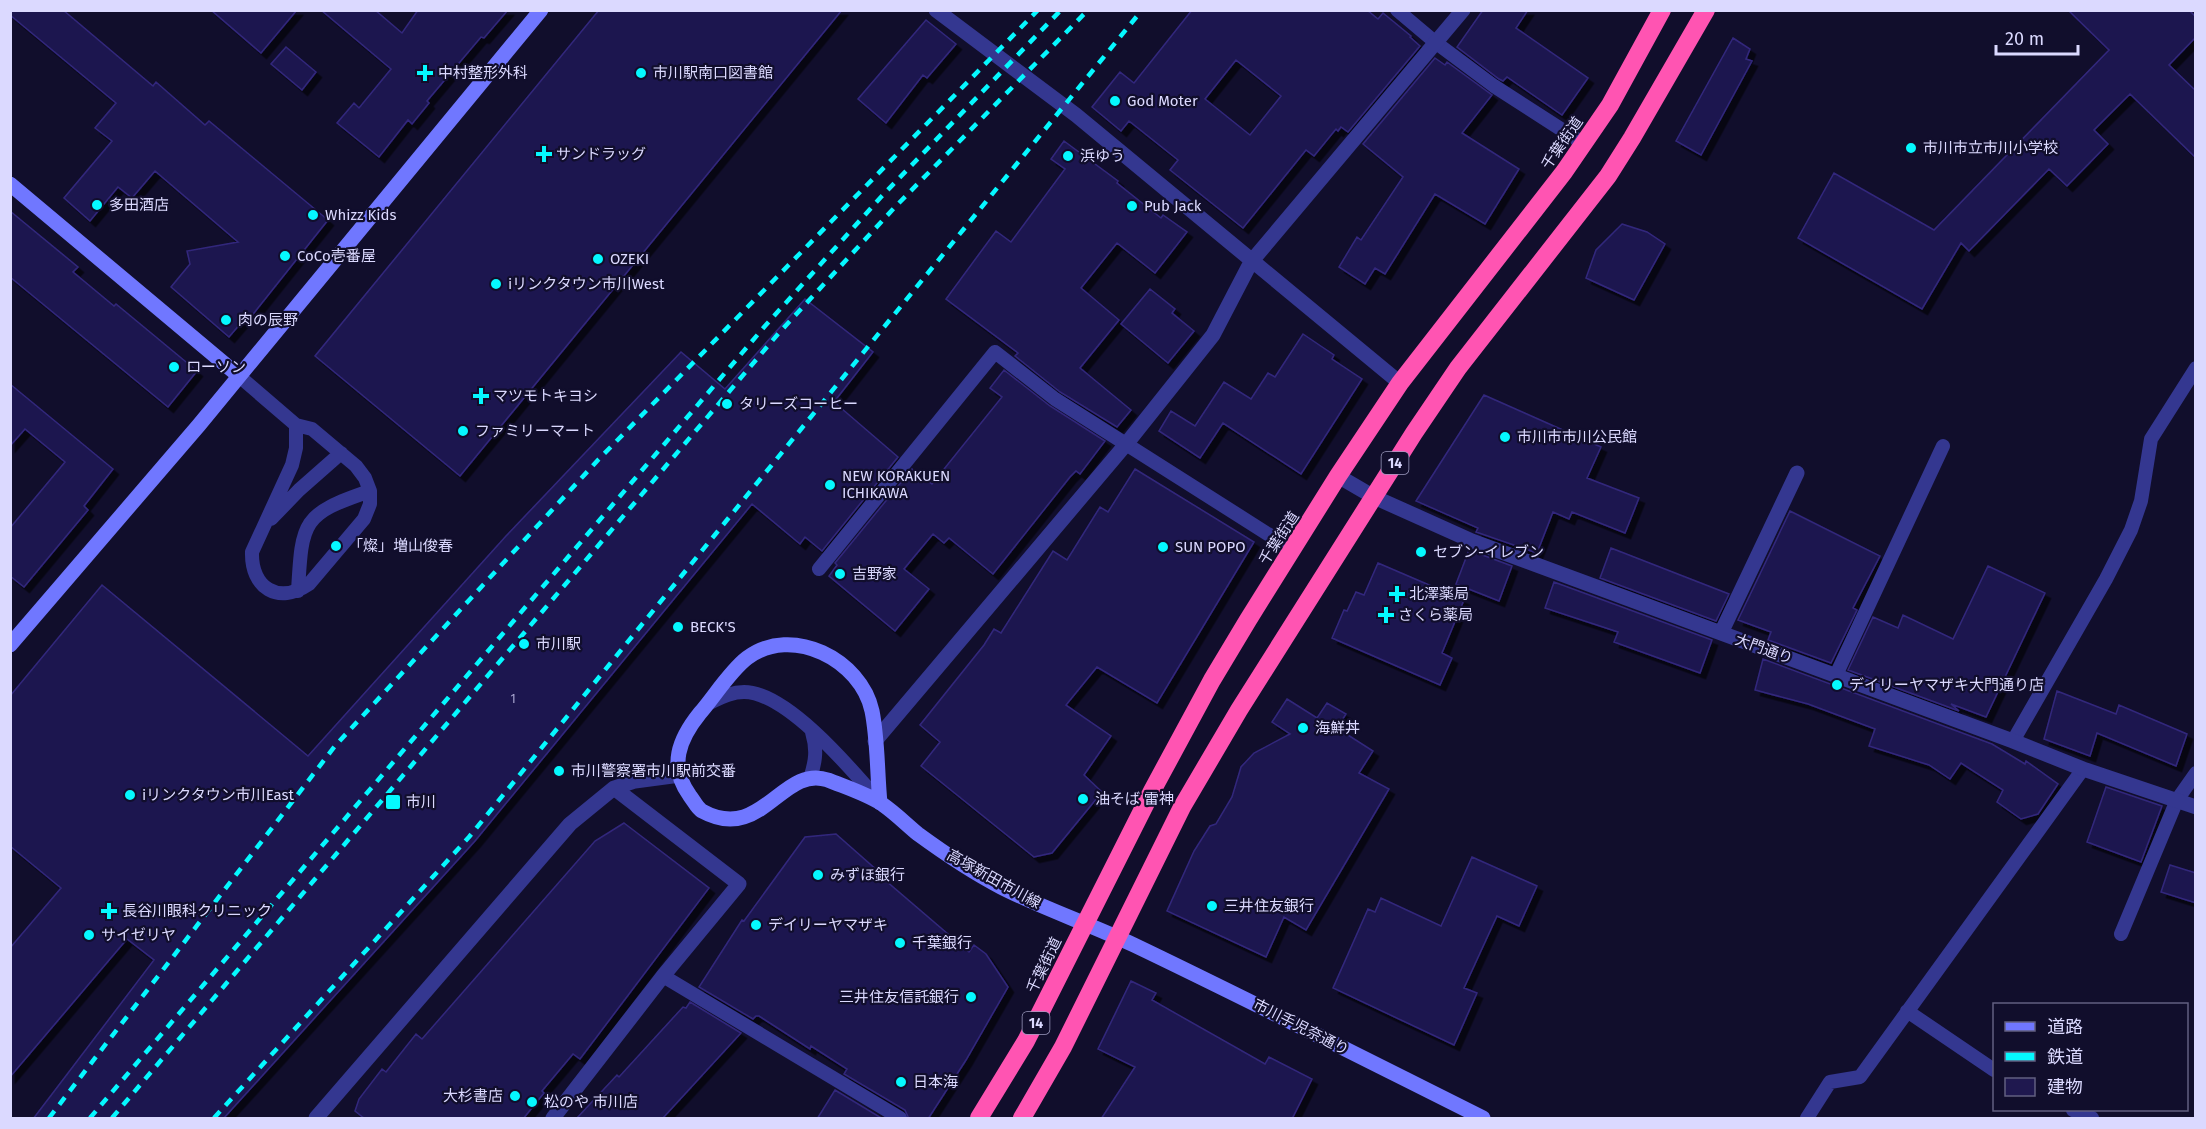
<svg xmlns="http://www.w3.org/2000/svg" width="2206" height="1129" viewBox="0 0 2206 1129" font-family="'Fira Sans','Noto Sans JP',sans-serif">
  <style>
    .building { fill: #1f184f; stroke: #32287d; stroke-width: 1.5; fill-rule: evenodd; filter: url(#shadow) }
    .lines { fill: none; stroke-linecap: round; stroke-linejoin: round }
    .lane { stroke: #343790; stroke-width: 14 }
    .street { stroke: #343790; stroke-width: 15 }
    .secondary { stroke: #7077ff; stroke-width: 15 }
    .highway { stroke: #ff54b2; stroke-width: 18 }
    .rail { stroke: #05f8ff; stroke-width: 4.5; stroke-dasharray: 9 8; stroke-linecap: butt }
    .poi-dot { fill: #05f8ff; stroke: #110e2c; stroke-width: 2 }
    .labels { text-anchor: middle; stroke-width: 4.5; stroke-linejoin: round; paint-order: stroke }
    .number-label { font-size: 12px; fill: #aca9d3 }
    .shield { fill: #110e2c; stroke: #9e9cc0; stroke-width: 1.5 }
    .shield-label { font-size: 14px; font-weight: bold; fill: #dbd9ff }
    .poi-label { font-size: 15px; fill: #dbd9ff; stroke: #110e2c; text-anchor: start }
    .street-label { font-size: 15px; fill: #dbd9ff; stroke: #110e2c }
  </style>
  <defs>
    <filter id="shadow"><feDropShadow dx="5.5" dy="5.5" stdDeviation="0" flood-color="#0009"/></filter>
  </defs>
  <rect width="100%" height="100%" fill="#110e2c"/>
  <path class="building" d="M10,10H63L153,86L156,82L205,125L209,121L328,220L250,318L247,316L229,337L171,287L190,264L187,251L238,242L155,171L132,198L118,187L90,221L64,198L112,141L95,128L116,103L10,15Z
    M211,10H297L261,53Z
    M321,10H375L402,33L418,10H508L484,38L481,37L427,101L429,103L412,124L408,120L379,157L337,123L354,103L359,108L391,69Z
    M599,10H842L460,476L315,356Z
    M1192,10H1367L1378,19L1383,13L1411,36L1410,37L1420,46L1348,132L1341,127L1338,131L1336,129L1314,156L1306,150L1243,228L1170,170L1178,160L1129,121L1121,131L1092,107L1120,72L1134,83ZM1236,60L1281,96L1250,135L1205,99Z
    M1483,10H1528L1516,28L1588,78L1562,115L1507,77L1503,81L1499,79L1457,47Z
    M2068,10H2189L2196,17V37L2169,65L2196,91V158L2130,94L2094,130L2108,144L2067,186L2049,169L1969,251L1961,243L1922,309L1798,238L1834,173L1934,230L2109,50Z
    M926,20L956,44L927,78L923,75L886,123L858,99Z
    M1733,38L1750,49L1746,59L1752,61L1701,155L1676,141Z
    M286,47L316,72L302,90L271,64Z
    M1435,58L1445,65L1447,62L1492,95L1462,133L1519,169L1485,224L1435,194L1385,274L1375,268L1365,284L1339,267L1357,237L1361,240L1403,177L1363,144Z
    M1064,141L1118,181L1117,183L1161,218L1163,215L1187,232L1155,273L1117,243L1081,288L1119,320L1080,368L1131,410L1117,427L1060,392L1015,356L1018,353L946,299L996,231L1011,242L1065,169L1051,159Z
    M10,211L78,267L73,272L114,306L116,304L197,371L168,407L10,277Z
    M1622,224L1647,232L1665,244L1634,300L1586,278L1596,250Z
    M1150,289L1175,309L1172,313L1194,331L1168,363L1121,324Z
    M805,299L873,352L834,402L898,457L822,551L805,537L800,544L752,504L475,841L223,1119H33L154,960L127,939L10,1077V948L61,888L10,846V696L102,585L308,756L506,536L681,352L725,389Z
    M1303,334L1334,355L1332,359L1362,379L1301,474L1223,423L1200,458L1159,431L1171,411L1195,426L1224,382L1251,399L1268,373L1275,377Z
    M1004,370L1050,406L1105,441L1080,474L1076,471L1070,477L993,574L949,538L944,543L933,534L904,569L929,589L895,631L829,576L837,565L835,563L912,469L932,484L1002,397L990,388Z
    M10,384L113,469L84,506L88,510L24,587L10,576V528L65,462L25,429L10,446Z
    M1484,395L1601,447L1587,478L1639,498L1625,533L1572,512L1569,519L1553,512L1537,553L1476,532L1478,528L1416,501Z
    M1135,469L1254,542L1157,703L1097,667L1066,705L1111,736L1084,775L1102,792L1052,853L1034,857L921,766L940,742L920,725L984,645L994,629L1001,633L1053,551L1067,560L1100,507L1108,512Z
    M1790,511L1880,556L1853,608L1857,610L1831,663L1768,640L1771,632L1738,620Z
    M1611,548L1729,594L1716,621L1600,578Z
    M1469,550L1512,566L1499,601L1456,584Z
    M1378,563L1464,600L1442,653L1452,658L1440,685L1332,638L1344,610L1347,611L1356,592L1364,595Z
    M1988,566L2045,593L1986,717L1951,704L1959,711L1848,670L1873,617L1898,628L1903,615L1953,639Z
    M1554,582L1712,640L1700,673L1614,642L1618,632L1545,608Z
    M1763,659L1992,744L2025,764L2026,761L2058,784L2038,814L2021,819L1997,802L2003,790L1961,763L1950,779L1929,765L1869,746L1875,729L1808,704L1755,690Z
    M2057,691L2116,714L2119,705L2187,734L2176,766L2097,733L2090,756L2044,739Z
    M1287,699L1317,718L1327,703L1346,714L1337,728L1373,751L1359,773L1389,789L1306,930L1284,917L1266,957L1167,911L1194,851L1210,826L1216,824L1232,797L1241,767L1254,753L1290,734L1272,722Z
    M2106,787L2162,806L2141,862L2087,842Z
    M624,823L709,888L580,1059L573,1054L542,1091L544,1093L523,1119H365L355,1111L359,1099L382,1069L386,1072L416,1034L422,1039L595,841Z
    M836,834L879,872L878,874L969,952L974,945L986,954L1008,987L966,1060L928,1119H909L905,1110L844,1074L847,1069L811,1046L810,1049L759,1016H756L753,1019L699,987L742,920L744,921L805,837Z
    M1472,857L1537,886L1519,926L1497,916L1464,988L1477,993L1454,1045L1333,988L1368,909L1375,912L1381,898L1441,926Z
    M2170,865L2196,873V903L2161,892Z
    M1131,981L1156,993L1152,1000L1265,1064L1269,1057L1312,1079L1292,1119H1101L1135,1067L1098,1049Z
    M690,1002L741,1033L662,1119H576L617,1075L619,1077L683,1007L686,1008Z
    M835,1090L883,1119H817Z"/>
  <g class="lines">
    <path class="lane" d="M1397,10L1435,42L1494,86L1584,144
      M239,376L296,425L312,429L356,466L365,478L370,491V504L364,519L309,584C278,605 251,588 252,552L292,465L296,448V425
      M271,519L299,490L341,453
      M819,569L995,352L1055,399L1293,550
      M298,591C302,521 302,514 370,491
      M1836,675L1943,446
      M709,703C720,698 731,692 744,692C787,692 852,770 879,801
      M2013,741L2106,579L2131,530L2141,501L2151,439L2196,368
      M810,778C816,761 817,749 812,732
      M2121,934L2177,800L2196,773
      M663,976L900,1118
      M1907,1011L1994,1070
      M2073,1110L2092,1118
      M1807,1118L1830,1082L1860,1077L2083,769"/>
    <path class="street" d="M936,10L1076,115L1400,383
      M1338,476L1374,497L1472,541L2013,741L2083,769L2196,807
      M1721,633L1797,473
      M875,741L1127,443L1213,335L1251,262L1463,10
      M316,1118L570,824L614,788L635,781L680,775
      M553,1118L663,976L739,884L614,788"/>
    <path class="secondary" d="M10,184L239,376
      M10,645L199,425L541,10
      M880,803C877,773 878,741 872,711C861,660 792,624 747,658C730,671 714,697 700,713C679,739 668,766 690,796C694,801 697,808 702,811C762,844 782,764 828,780C845,787 867,794 882,804C895,813 906,824 918,834C944,853 972,872 1001,887C1044,909 1090,924 1134,945C1251,1001 1367,1060 1483,1118"/>
    <path class="highway" d="M979,1118L1026,1041L1152,791L1212,680L1248,620L1338,476L1400,383L1564,172L1610,105L1662,10
      M1022,1118L1063,1047L1182,807L1239,710L1414,433L1458,368L1608,176L1632,138L1706,10"/>
    <path class="rail" d="M49,1118L335,746L598,460L1038,10
      M90,1118L765,326L881,197L1061,10
      M112,1118L778,334L895,207L1088,10
      M214,1118L469,837L1142,10"/>
  </g>
  <g class="poi-dot">
    <path d="M422 64h6v6h6v6h-6v6h-6v-6h-6v-6h6z"/>
    <circle cx="641" cy="73" r="6"/>
    <circle cx="1115" cy="101" r="6"/>
    <circle cx="1911" cy="148" r="6"/>
    <path d="M541 145h6v6h6v6h-6v6h-6v-6h-6v-6h6z"/>
    <circle cx="1068" cy="156" r="6"/>
    <circle cx="97" cy="205" r="6"/>
    <circle cx="1132" cy="206" r="6"/>
    <circle cx="313" cy="215" r="6"/>
    <circle cx="285" cy="256" r="6"/>
    <circle cx="598" cy="259" r="6"/>
    <circle cx="496" cy="284" r="6"/>
    <circle cx="226" cy="320" r="6"/>
    <circle cx="174" cy="367" r="6"/>
    <path d="M478 387h6v6h6v6h-6v6h-6v-6h-6v-6h6z"/>
    <circle cx="727" cy="404" r="6"/>
    <circle cx="463" cy="431" r="6"/>
    <circle cx="1505" cy="437" r="6"/>
    <circle cx="830" cy="485" r="6"/>
    <circle cx="336" cy="546" r="6"/>
    <circle cx="1163" cy="547" r="6"/>
    <circle cx="1421" cy="552" r="6"/>
    <circle cx="840" cy="574" r="6"/>
    <path d="M1394 585h6v6h6v6h-6v6h-6v-6h-6v-6h6z"/>
    <path d="M1383 606h6v6h6v6h-6v6h-6v-6h-6v-6h6z"/>
    <circle cx="678" cy="627" r="6"/>
    <circle cx="524" cy="644" r="6"/>
    <circle cx="1837" cy="685" r="6"/>
    <circle cx="1303" cy="728" r="6"/>
    <circle cx="559" cy="771" r="6"/>
    <circle cx="130" cy="795" r="6"/>
    <circle cx="1083" cy="799" r="6"/>
    <rect x="385" y="794" width="16" height="16" rx="3"/>
    <circle cx="818" cy="875" r="6"/>
    <circle cx="1212" cy="906" r="6"/>
    <path d="M106 902h6v6h6v6h-6v6h-6v-6h-6v-6h6z"/>
    <circle cx="756" cy="925" r="6"/>
    <circle cx="89" cy="935" r="6"/>
    <circle cx="900" cy="943" r="6"/>
    <circle cx="971" cy="997" r="6"/>
    <circle cx="901" cy="1082" r="6"/>
    <circle cx="515" cy="1096" r="6"/>
    <circle cx="532" cy="1102" r="6"/>
  </g>
  <g class="labels">
    <g class="number-label">
      <text x="513" y="703">1</text>
    </g>
    <g class="shield">
      <rect x="1381.5" y="452" width="27" height="22" rx="4.5"/>
      <rect x="1022.5" y="1012" width="27" height="22" rx="4.5"/>
    </g>
    <g class="shield-label">
      <text x="1395" y="468">14</text>
      <text x="1036" y="1028">14</text>
    </g>
    <g class="poi-label">
      <text x="438" y="78">中村整形外科</text>
      <text x="653" y="78">市川駅南口図書館</text>
      <text x="1127" y="106">God Moter</text>
      <text x="1923" y="153">市川市立市川小学校</text>
      <text x="556" y="159">サンドラッグ</text>
      <text x="1080" y="161">浜ゆう</text>
      <text x="109" y="210">多田酒店</text>
      <text x="1144" y="211">Pub Jack</text>
      <text x="325" y="220">Whizz Kids</text>
      <text x="297" y="261">CoCo壱番屋</text>
      <text x="610" y="264">OZEKI</text>
      <text x="508" y="289">iリンクタウン市川West</text>
      <text x="238" y="325">肉の辰野</text>
      <text x="186" y="372">ローソン</text>
      <text x="493" y="401">マツモトキヨシ</text>
      <text x="739" y="409">タリーズコーヒー</text>
      <text x="475" y="436">ファミリーマート</text>
      <text x="1517" y="442">市川市市川公民館</text>
      <text x="842" y="481">NEW KORAKUEN<tspan x="842" dy="17">ICHIKAWA</tspan></text>
      <text x="348" y="551">「燦」増山俊春</text>
      <text x="1175" y="552">SUN POPO</text>
      <text x="1433" y="557">セブン-イレブン</text>
      <text x="852" y="579">吉野家</text>
      <text x="1409" y="599">北澤薬局</text>
      <text x="1398" y="620">さくら薬局</text>
      <text x="690" y="632">BECK'S</text>
      <text x="536" y="649">市川駅</text>
      <text x="1849" y="690">デイリーヤマザキ大門通り店</text>
      <text x="1315" y="733">海鮮丼</text>
      <text x="571" y="776">市川警察署市川駅前交番</text>
      <text x="142" y="800">iリンクタウン市川East</text>
      <text x="1095" y="804">油そば 雷神</text>
      <text x="406" y="807">市川</text>
      <text x="830" y="880">みずほ銀行</text>
      <text x="1224" y="911">三井住友銀行</text>
      <text x="122" y="916">長谷川眼科クリニック</text>
      <text x="768" y="930">デイリーヤマザキ</text>
      <text x="101" y="940">サイゼリヤ</text>
      <text x="912" y="948">千葉銀行</text>
      <text x="959" y="1002" text-anchor="end">三井住友信託銀行</text>
      <text x="913" y="1087">日本海</text>
      <text x="503" y="1101" text-anchor="end">大杉書店</text>
      <text x="544" y="1107">松のや 市川店</text>
    </g>
    <g class="street-label">
      <text transform="translate(1562 143) rotate(-55)" y="5">千葉街道</text>
      <text transform="translate(1279 538) rotate(-57)" y="5">千葉街道</text>
      <text transform="translate(1764 649) rotate(20)" y="5">大門通り</text>
      <text transform="translate(994 879) rotate(29)" y="5">高塚新田市川線</text>
      <text transform="translate(1044 965) rotate(-64)" y="5">千葉街道</text>
      <text transform="translate(1301 1027) rotate(27)" y="5">市川手児奈通り</text>
    </g>
  </g>
  <rect width="2206" height="1129" fill="none" stroke="#dbd9ff" stroke-width="24"/>
  <rect x="1993" y="1003" width="195" height="108" fill="#110e2c" stroke="#625f80" stroke-width="1.5"/>
  <rect x="2005" y="1022" width="30" height="9" fill="#7077ff" stroke="#625f80" stroke-width="1.5"/>
  <text x="2047" y="1033" font-size="18" fill="#dbd9ff">道路</text>
  <rect x="2005" y="1052" width="30" height="9" fill="#05f8ff" stroke="#625f80" stroke-width="1.5"/>
  <text x="2047" y="1063" font-size="18" fill="#dbd9ff">鉄道</text>
  <rect x="2005" y="1078" width="30" height="18" fill="#1f184f" stroke="#625f80" stroke-width="1.5"/>
  <text x="2047" y="1093" font-size="18" fill="#dbd9ff">建物</text>
  <path d="M1996 45v9h82v-9" fill="none" stroke="#dbd9ff" stroke-width="3"/>
  <text x="2005" y="45" font-size="18" fill="#dbd9ff" stroke="#110e2c" stroke-width="4.5" paint-order="stroke">20 m</text>
</svg>
